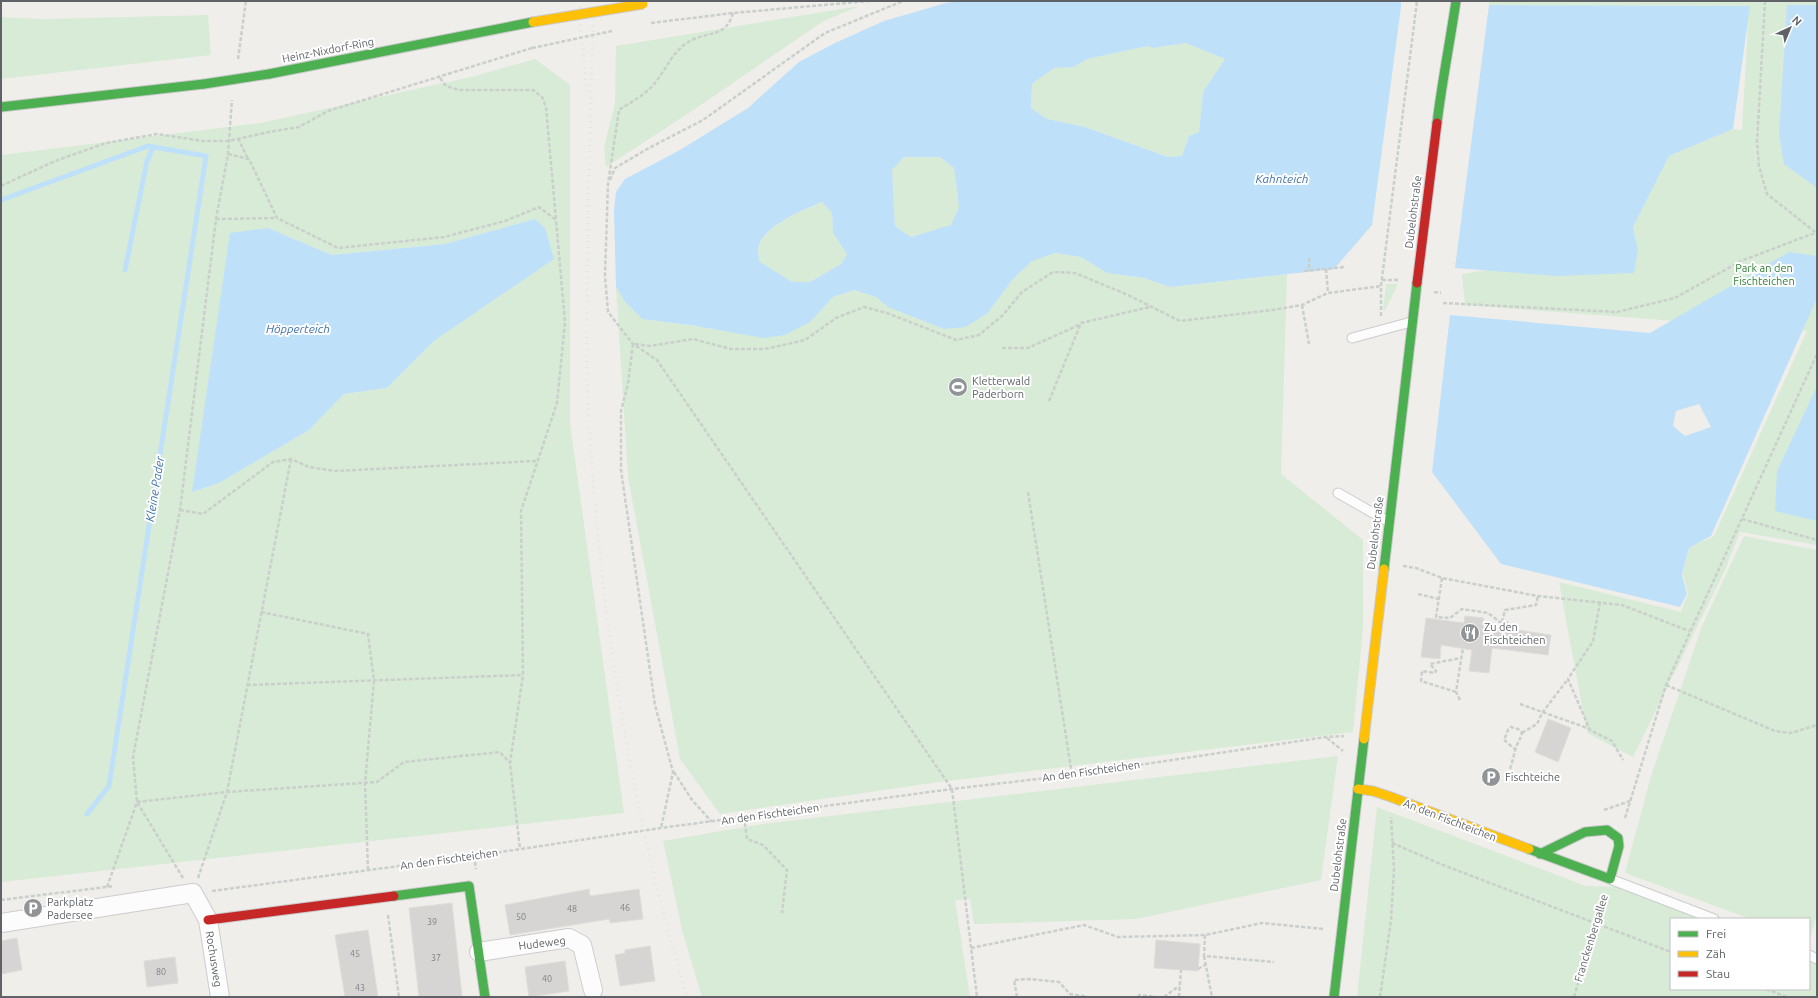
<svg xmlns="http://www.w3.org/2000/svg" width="1818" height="998" font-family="Ubuntu,sans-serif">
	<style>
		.green { fill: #d8ebd6; fill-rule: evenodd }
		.water { fill: #bfe0f9; fill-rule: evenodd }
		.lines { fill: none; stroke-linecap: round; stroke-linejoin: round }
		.stream { stroke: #bfe0f9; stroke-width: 5 }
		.building { fill: #d6d5d3; stroke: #deddd9 }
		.lane-casing { stroke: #cbcccc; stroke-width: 11 }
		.street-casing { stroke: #cbcccc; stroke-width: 20 }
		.fast-casing { stroke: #cacacb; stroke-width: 11 }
		.slow-casing { stroke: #cacacb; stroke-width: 11 }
		.jam-casing { stroke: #cacacb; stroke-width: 11 }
		.path { stroke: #cacfcc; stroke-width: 2.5; stroke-dasharray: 4 2; stroke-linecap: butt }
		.lane { stroke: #fdfcfc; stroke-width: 9 }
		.street { stroke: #fdfcfc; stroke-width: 18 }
		.fast { stroke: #4caf50; stroke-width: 9 }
		.slow { stroke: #ffc107; stroke-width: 9 }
		.jam { stroke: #c62828; stroke-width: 9 }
		.rail { stroke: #e4e4e4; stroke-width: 3; stroke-dasharray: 1 5; stroke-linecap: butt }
		.fast-bridge-casing { stroke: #cacacb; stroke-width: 11; stroke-linecap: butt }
		.slow-bridge-casing { stroke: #cacacb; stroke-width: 11; stroke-linecap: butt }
		.path-bridge { stroke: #cacfcc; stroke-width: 2.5; stroke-dasharray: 4 2; stroke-linecap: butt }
		.fast-bridge { stroke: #4caf50; stroke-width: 9 }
		.slow-bridge { stroke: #ffc107; stroke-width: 9 }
		.labels { text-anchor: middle; stroke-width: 4; stroke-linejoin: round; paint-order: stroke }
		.number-label { font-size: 9px; fill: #7e8184 }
		.street-label { font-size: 11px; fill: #5f6368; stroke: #fff }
		.park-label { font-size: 11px; fill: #348238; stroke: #fff }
		.poi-label { font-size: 11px; fill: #5f6368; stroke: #fff; text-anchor: start }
		.water-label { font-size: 12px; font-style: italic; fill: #4174aa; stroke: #fff }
	</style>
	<rect width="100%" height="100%" fill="#efeeea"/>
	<!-- green -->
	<path class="green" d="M 1489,1 L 1817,1 L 1817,545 L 1740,532 L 1725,570 L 1633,757 L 1587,733 L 1559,582 L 1681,612 L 1688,594 L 1683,574 L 1689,548 L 1714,536 L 1807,331 L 1465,305 L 1462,274 L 1637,246 L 1633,227 L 1669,156 L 1733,129 L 1742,130 L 1749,6 L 1489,5 Z
		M 859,6 L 822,22 L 695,109 L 606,167 L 604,147 L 615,104 L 616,46 Z
		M 208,15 L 211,55 L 1,79 L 1,17 L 44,19 Z
		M 1186,43 L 1225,59 L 1203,92 L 1199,132 L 1189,136 L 1182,156 L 1168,157 L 1085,127 L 1047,119 L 1031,108 L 1032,84 L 1054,68 L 1074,67 L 1087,59 L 1148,46 L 1153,48 Z
		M 535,59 L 570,85 L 570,423 L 624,813 L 1,882 L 1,155 L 261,123 L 475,76 ZM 535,219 L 554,259 L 434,341 L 387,388 L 344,394 L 309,430 L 219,483 L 192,492 L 268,228 L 332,255 L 445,244 Z
		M 904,157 L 940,157 L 954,168 L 959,207 L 952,225 L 911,237 L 895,226 L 892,169 Z
		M 823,202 L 832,213 L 833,233 L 847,254 L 841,264 L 810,282 L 792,282 L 759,261 C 759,257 758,252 758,248 C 763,225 804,210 823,202 Z
		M 1055,253 L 1081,257 L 1107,273 L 1144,278 L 1170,287 L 1287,274 L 1281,474 L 1363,540 L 1363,627 L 1353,732 L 939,782 L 720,814 L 680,759 L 628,477 L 616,287 L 625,302 L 642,319 L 697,326 L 810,322 L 833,297 L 854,290 L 876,297 L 888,307 L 987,314 L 1013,279 L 1032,260 Z
		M 1386,284 L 1398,284 L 1385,311 L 1383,309 Z
		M 1744,536 L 1817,550 L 1817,915 L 1809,941 L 1809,919 L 1751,919 L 1625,873 L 1651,776 L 1702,626 Z
		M 1338,756 L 1321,880 L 1136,919 L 974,924 L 970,899 L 955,900 L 970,997 L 702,997 L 683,934 L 663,841 L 763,824 Z
		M 1377,807 L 1586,886 L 1623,887 L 1706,919 L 1671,919 L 1671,989 L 1809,989 L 1809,958 L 1817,961 L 1817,997 L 1357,997 Z"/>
	<!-- water -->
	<path class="water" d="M 960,1 L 1401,1 L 1401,7 L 1372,225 L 1334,269 L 1170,287 L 1144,278 L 1107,273 L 1081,257 L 1055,253 L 1032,261 L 1013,279 L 987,314 L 965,327 L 944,329 L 888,307 L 876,297 L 854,290 L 833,297 L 810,322 L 785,335 L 763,338 L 697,326 L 642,319 L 625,302 L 616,287 L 614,210 L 616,192 L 625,179 L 680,150 L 748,108 L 799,62 L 835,43 L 884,21 L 946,3 ZM 1186,43 L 1225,59 L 1203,92 L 1199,132 L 1189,136 L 1182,156 L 1168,157 L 1085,127 L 1047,119 L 1031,108 L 1032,84 L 1054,68 L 1074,67 L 1087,59 L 1148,46 L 1153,48 ZM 904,157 L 940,157 L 954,168 L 959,207 L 951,225 L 911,237 L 895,226 L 892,170 ZM 822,202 L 832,213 L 833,233 L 847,254 L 841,264 L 810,282 L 792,282 L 759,261 C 759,257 758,252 758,248 C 763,225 804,210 822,202 Z
		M 1489,5 L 1750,6 L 1733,129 L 1669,156 L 1633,227 L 1638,250 L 1634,273 L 1557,276 L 1455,268 Z
		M 1787,5 L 1817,5 L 1817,188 L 1784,164 L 1779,134 Z
		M 535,219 L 545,228 L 554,259 L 434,341 L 387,388 L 344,394 L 309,430 L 219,483 L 192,492 L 230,233 L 268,228 L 332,255 L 445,244 Z
		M 1789,252 L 1817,256 L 1817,298 L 1711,536 L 1689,548 L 1682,575 L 1687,594 L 1680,607 L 1501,564 L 1432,472 L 1450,315 L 1650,333 ZM 1699,404 L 1711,427 L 1685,436 L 1673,426 L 1676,411 Z
		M 1817,386 L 1817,521 L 1775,511 L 1777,471 Z"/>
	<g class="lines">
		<!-- stream -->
		<path class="stream" d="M 1,200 L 148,146 L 206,156 L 109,786 L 87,814
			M 125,270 L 147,161 L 153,147"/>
	</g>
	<!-- building -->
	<path class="building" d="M 1465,616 L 1484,618 L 1483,625 L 1551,635 L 1548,655 L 1492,648 L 1489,673 L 1469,671 L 1472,650 L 1441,645 L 1440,659 L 1421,657 L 1426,618 L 1464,623 Z
		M 1548,719 L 1571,728 L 1558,762 L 1535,752 Z
		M 589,889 L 590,896 L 639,889 L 643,919 L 610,923 L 609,919 L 510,935 L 505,905 Z
		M 452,903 L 462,997 L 419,997 L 409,908 Z
		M 368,930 L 378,997 L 345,997 L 335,935 Z
		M 17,938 L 22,970 L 1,974 L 1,941 Z
		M 1156,940 L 1200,944 L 1198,971 L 1154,968 Z
		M 650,946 L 655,981 L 620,986 L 615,955 L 625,953 L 625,950 Z
		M 175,957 L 178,983 L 147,987 L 144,961 Z
		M 565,961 L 569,991 L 529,997 L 525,967 Z"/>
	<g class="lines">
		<defs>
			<path id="lane" d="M 1352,338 L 1411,322
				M 1338,493 L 1389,522
				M 1610,879 L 1714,919
				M 1809,955 L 1817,959"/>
			<path id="street" d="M 1,923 L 193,893 L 208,920 L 220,997
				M 479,952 L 569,938 L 582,945 L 593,990"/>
			<path id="fast" d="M 269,74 L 533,22
				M 1,107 L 204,84
				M 1437,123 C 1442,82 1450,42 1456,1
				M 1384,569 L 1417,283
				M 1529,849 L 1610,879 L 1619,846 L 1618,838 L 1607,830 L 1585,832 L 1540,854
				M 394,896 L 469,886 L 485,997
				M 1334,997 L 1364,739"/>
			<path id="slow" d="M 1364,739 L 1384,569
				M 1358,789 L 1373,791 L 1391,797 L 1529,849"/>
			<path id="jam" d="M 1417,283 L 1437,123
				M 208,920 L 394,896"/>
		</defs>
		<!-- lane casing -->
		<use href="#lane" class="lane-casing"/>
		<!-- street casing -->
		<use href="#street" class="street-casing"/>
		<!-- fast casing -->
		<use href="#fast" class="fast-casing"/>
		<!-- slow casing -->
		<use href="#slow" class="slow-casing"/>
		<!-- jam casing -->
		<use href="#jam" class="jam-casing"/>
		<!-- path -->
		<path class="path" d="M 1765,1 L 1757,142 L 1759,166 L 1767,194 L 1815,232
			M 733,13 C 726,38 708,31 690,41 C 673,50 666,70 654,84 C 645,95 631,102 619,110 L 608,184 L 605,276 L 608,312 L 633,344 L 657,360 L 952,789 L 977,997
			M 651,23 L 733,13 L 869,1
			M 238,59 L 246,1
			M 440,78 L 446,86 L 459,90 L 533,90 L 542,97 L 546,107 L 556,220
			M 238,138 L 248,159
			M 228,154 L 249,159 L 277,218 L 338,248 L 444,237 L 505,221 L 539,207 L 556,220 L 565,322 L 557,403 L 521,511 L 523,675 L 510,763 L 520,849
			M 610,180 L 615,168 L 649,148 L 703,120 L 825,33 L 903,1
			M 1,186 L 55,161 L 106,143 L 157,134 L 203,141 L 228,141 L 269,132 L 299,127 L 328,111 L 532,48
			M 216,219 L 277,218
			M 1309,258 L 1309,271
			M 1326,269 L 1328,293
			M 1304,271 L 1345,267
			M 1382,280 L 1398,280
			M 1434,292 L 1441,293
			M 1443,303 L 1617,312 L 1675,298 L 1741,261 L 1817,232
			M 1302,305 L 1309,344
			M 1381,316 L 1381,286 L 1417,1
			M 633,344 L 628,384 L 621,411 L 621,470 L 655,705 L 673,772 L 661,828
			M 635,344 L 650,346 L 693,339 L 731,349 L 765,349 L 805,340 L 836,318 L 864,307 L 887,313 L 956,340 L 979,335 L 1003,315 L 1022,292 L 1053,272 L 1075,273 L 1128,295 L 1180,321 L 1272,310 L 1302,305 L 1328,293 L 1381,286
			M 1002,348 L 1028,348 L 1081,324
			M 1049,401 L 1081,323 L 1150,307
			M 1028,492 L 1072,775
			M 180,510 L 203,514 L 273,462 L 291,459 L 309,467 L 335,471 L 536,461
			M 1742,519 L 1817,540
			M 1403,566 L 1416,568 L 1442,578 L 1538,596 L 1622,605 L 1689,631
			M 1442,578 L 1436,617 L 1450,618 L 1462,609 L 1488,613 L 1500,622 L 1510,623
			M 1418,594 L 1439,599
			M 1600,602 L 1593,641 L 1568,679 L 1590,730 L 1612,741 L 1623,760
			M 261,612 L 368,634 L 374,681 L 365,783 L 368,870
			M 1502,622 L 1505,610 L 1536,605 L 1538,596
			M 247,685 L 523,675
			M 1666,685 L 1775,731 L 1791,733 L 1817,725
			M 1456,692 L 1421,681 L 1422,671 L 1435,673 L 1436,671 L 1430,664 L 1461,658
			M 1460,700 L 1456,692 L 1463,648
			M 1520,704 L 1590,729
			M 1522,733 L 1537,724 L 1542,713 L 1568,679
			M 1327,738 L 1343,751
			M 1510,769 C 1513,761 1514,752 1517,745 C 1519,740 1521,738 1522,733 L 1518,729 L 1511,727 L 1508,730 L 1504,740 L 1516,750
			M 674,772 L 692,800 L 712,822
			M 1604,810 L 1630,801
			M 744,817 L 747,839 L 763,845 L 787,870 L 782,913
			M 1625,818 L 1666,685 L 1817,354
			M 1392,843 L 1443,865 L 1671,952
			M 474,856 L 476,869
			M 183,878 L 137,802 L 133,757 L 180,510 L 216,219 L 228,154 L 232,100
			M 198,878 L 227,792 L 377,782 L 404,762 L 500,752 L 510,763
			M 107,887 L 137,802 L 227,792 L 291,459
			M 212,891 L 474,856 L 661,828 L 952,789 L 1072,775 L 1326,737 L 1344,736
			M 1,900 L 114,886
			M 388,915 L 399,997
			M 1205,935 L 1204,956 L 1274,962
			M 971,948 L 1084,925 L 1118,937 L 1205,935 L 1262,923 L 1324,929
			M 1204,956 L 1212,997
			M 1198,969 L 1205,965
			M 1766,989 L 1787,997
			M 1017,997 L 1014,980 L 1029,979 L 1059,982 L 1070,994 L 1088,997
			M 1139,997 L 1139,995 L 1157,997
			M 1164,997 L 1179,986
			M 1179,997 L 1181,970
			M 1380,997 L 1391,920 L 1394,869 L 1391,817
			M 1574,997 L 1604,896"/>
		<!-- lane -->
		<use href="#lane" class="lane"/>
		<!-- street -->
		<use href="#street" class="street"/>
		<!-- fast -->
		<use href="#fast" class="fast"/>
		<!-- slow -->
		<use href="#slow" class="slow"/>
		<!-- jam -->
		<use href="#jam" class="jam"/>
		<!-- rail -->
		<path class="rail" d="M 581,1 L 580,22 L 587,95
			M 594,1 C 591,97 588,193 587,289 C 587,319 586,350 587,380 C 596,588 627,797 687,997"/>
		<defs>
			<path id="fast-bridge" d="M 204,84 L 269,74"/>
			<path id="slow-bridge" d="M 533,22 L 643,4"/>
		</defs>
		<!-- fast-bridge casing -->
		<use href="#fast-bridge" class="fast-bridge-casing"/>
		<!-- slow-bridge casing -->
		<use href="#slow-bridge" class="slow-bridge-casing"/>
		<!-- path-bridge -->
		<path class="path-bridge" d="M 532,48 L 612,31"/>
		<!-- fast-bridge -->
		<use href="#fast-bridge" class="fast-bridge"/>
		<!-- slow-bridge -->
		<use href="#slow-bridge" class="slow-bridge"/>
	</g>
	<!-- icons -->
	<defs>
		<symbol id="stadium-disc" viewBox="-11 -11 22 22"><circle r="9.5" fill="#919496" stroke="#fff"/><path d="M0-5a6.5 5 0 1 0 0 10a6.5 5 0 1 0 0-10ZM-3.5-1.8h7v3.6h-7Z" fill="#fff"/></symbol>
		<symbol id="restaurant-disc" viewBox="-11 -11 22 22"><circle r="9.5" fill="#919496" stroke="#fff"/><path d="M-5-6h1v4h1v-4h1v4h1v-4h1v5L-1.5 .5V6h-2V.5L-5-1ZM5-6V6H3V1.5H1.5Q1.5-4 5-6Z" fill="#fff"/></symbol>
		<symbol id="parking-disc" viewBox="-11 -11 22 22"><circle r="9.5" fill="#919496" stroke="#fff"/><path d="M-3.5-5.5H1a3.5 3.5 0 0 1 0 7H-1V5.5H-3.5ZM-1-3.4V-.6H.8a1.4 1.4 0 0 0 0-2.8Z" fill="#fff"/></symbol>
	</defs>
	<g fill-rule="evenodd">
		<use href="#stadium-disc" x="947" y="376" width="22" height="22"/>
		<use href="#restaurant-disc" x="1459" y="622" width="22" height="22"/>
		<use href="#parking-disc" x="1480" y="766" width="22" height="22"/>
		<use href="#parking-disc" x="22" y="897" width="22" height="22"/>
	</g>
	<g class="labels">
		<!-- number labels -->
		<g class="number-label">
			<text x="625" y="911">46</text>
			<text x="572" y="912">48</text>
			<text x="521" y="920">50</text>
			<text x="432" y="925">39</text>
			<text x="355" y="957">45</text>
			<text x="436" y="961">37</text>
			<text x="161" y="975">80</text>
			<text x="547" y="982">40</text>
			<text x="360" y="991">43</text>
		</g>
		<!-- street labels -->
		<g class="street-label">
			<text transform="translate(328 50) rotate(-11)" y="4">Heinz-Nixdorf-Ring</text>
			<text transform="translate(1413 212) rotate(-83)" y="4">Dubelohstraße</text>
			<text transform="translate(1375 533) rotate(-83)" y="4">Dubelohstraße</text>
			<text transform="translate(1091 771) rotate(-8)" y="4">An den Fischteichen</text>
			<text transform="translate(770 814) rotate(-8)" y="4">An den Fischteichen</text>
			<text transform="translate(1450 820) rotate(21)" y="4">An den Fischteichen</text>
			<text transform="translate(1338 855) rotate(-83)" y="4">Dubelohstraße</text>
			<text transform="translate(449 859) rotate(-8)" y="4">An den Fischteichen</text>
			<text transform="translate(1591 938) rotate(-73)" y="4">Franckenbergallee</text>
			<text transform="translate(542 943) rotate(-7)" y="4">Hudeweg</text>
			<text transform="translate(214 959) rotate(81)" y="4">Rochusweg</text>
		</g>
		<!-- park labels -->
		<g class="park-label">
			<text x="1764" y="272">Park an den<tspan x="1764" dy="13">Fischteichen</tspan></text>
		</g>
		<!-- poi labels -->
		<g class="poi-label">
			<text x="972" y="385">Kletterwald<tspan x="972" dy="13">Paderborn</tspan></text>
			<text x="1484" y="631">Zu den<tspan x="1484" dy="13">Fischteichen</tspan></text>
			<text x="1505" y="781">Fischteiche</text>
			<text x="47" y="906">Parkplatz<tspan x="47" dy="13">Padersee</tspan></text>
		</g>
		<!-- water labels -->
		<g class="water-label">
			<text x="1282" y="183">Kahnteich</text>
			<text x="298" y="333">Höpperteich</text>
			<text transform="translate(155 489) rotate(-81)" y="4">Kleine Pader</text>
		</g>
	</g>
	<!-- border -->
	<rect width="1818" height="998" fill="none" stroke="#5f6368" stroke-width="4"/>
	<!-- legend -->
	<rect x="1670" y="918" width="140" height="72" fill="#ffffff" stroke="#bfc1c3"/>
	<rect x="1678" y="931" width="20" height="6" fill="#4caf50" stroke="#bfc1c3"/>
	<text x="1706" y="938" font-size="12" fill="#5f6368">Frei</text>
	<rect x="1678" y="951" width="20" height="6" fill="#ffc107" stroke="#bfc1c3"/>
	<text x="1706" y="958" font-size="12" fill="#5f6368">Zäh</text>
	<rect x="1678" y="971" width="20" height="6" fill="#c62828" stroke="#bfc1c3"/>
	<text x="1706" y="978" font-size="12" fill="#5f6368">Stau</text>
	<!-- north arrow -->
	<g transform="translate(1790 28) rotate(44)" stroke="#ffffff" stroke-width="3" paint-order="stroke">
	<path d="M0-3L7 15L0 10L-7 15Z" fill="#5f6368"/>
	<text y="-6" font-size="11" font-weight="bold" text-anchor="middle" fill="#5f6368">N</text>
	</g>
</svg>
